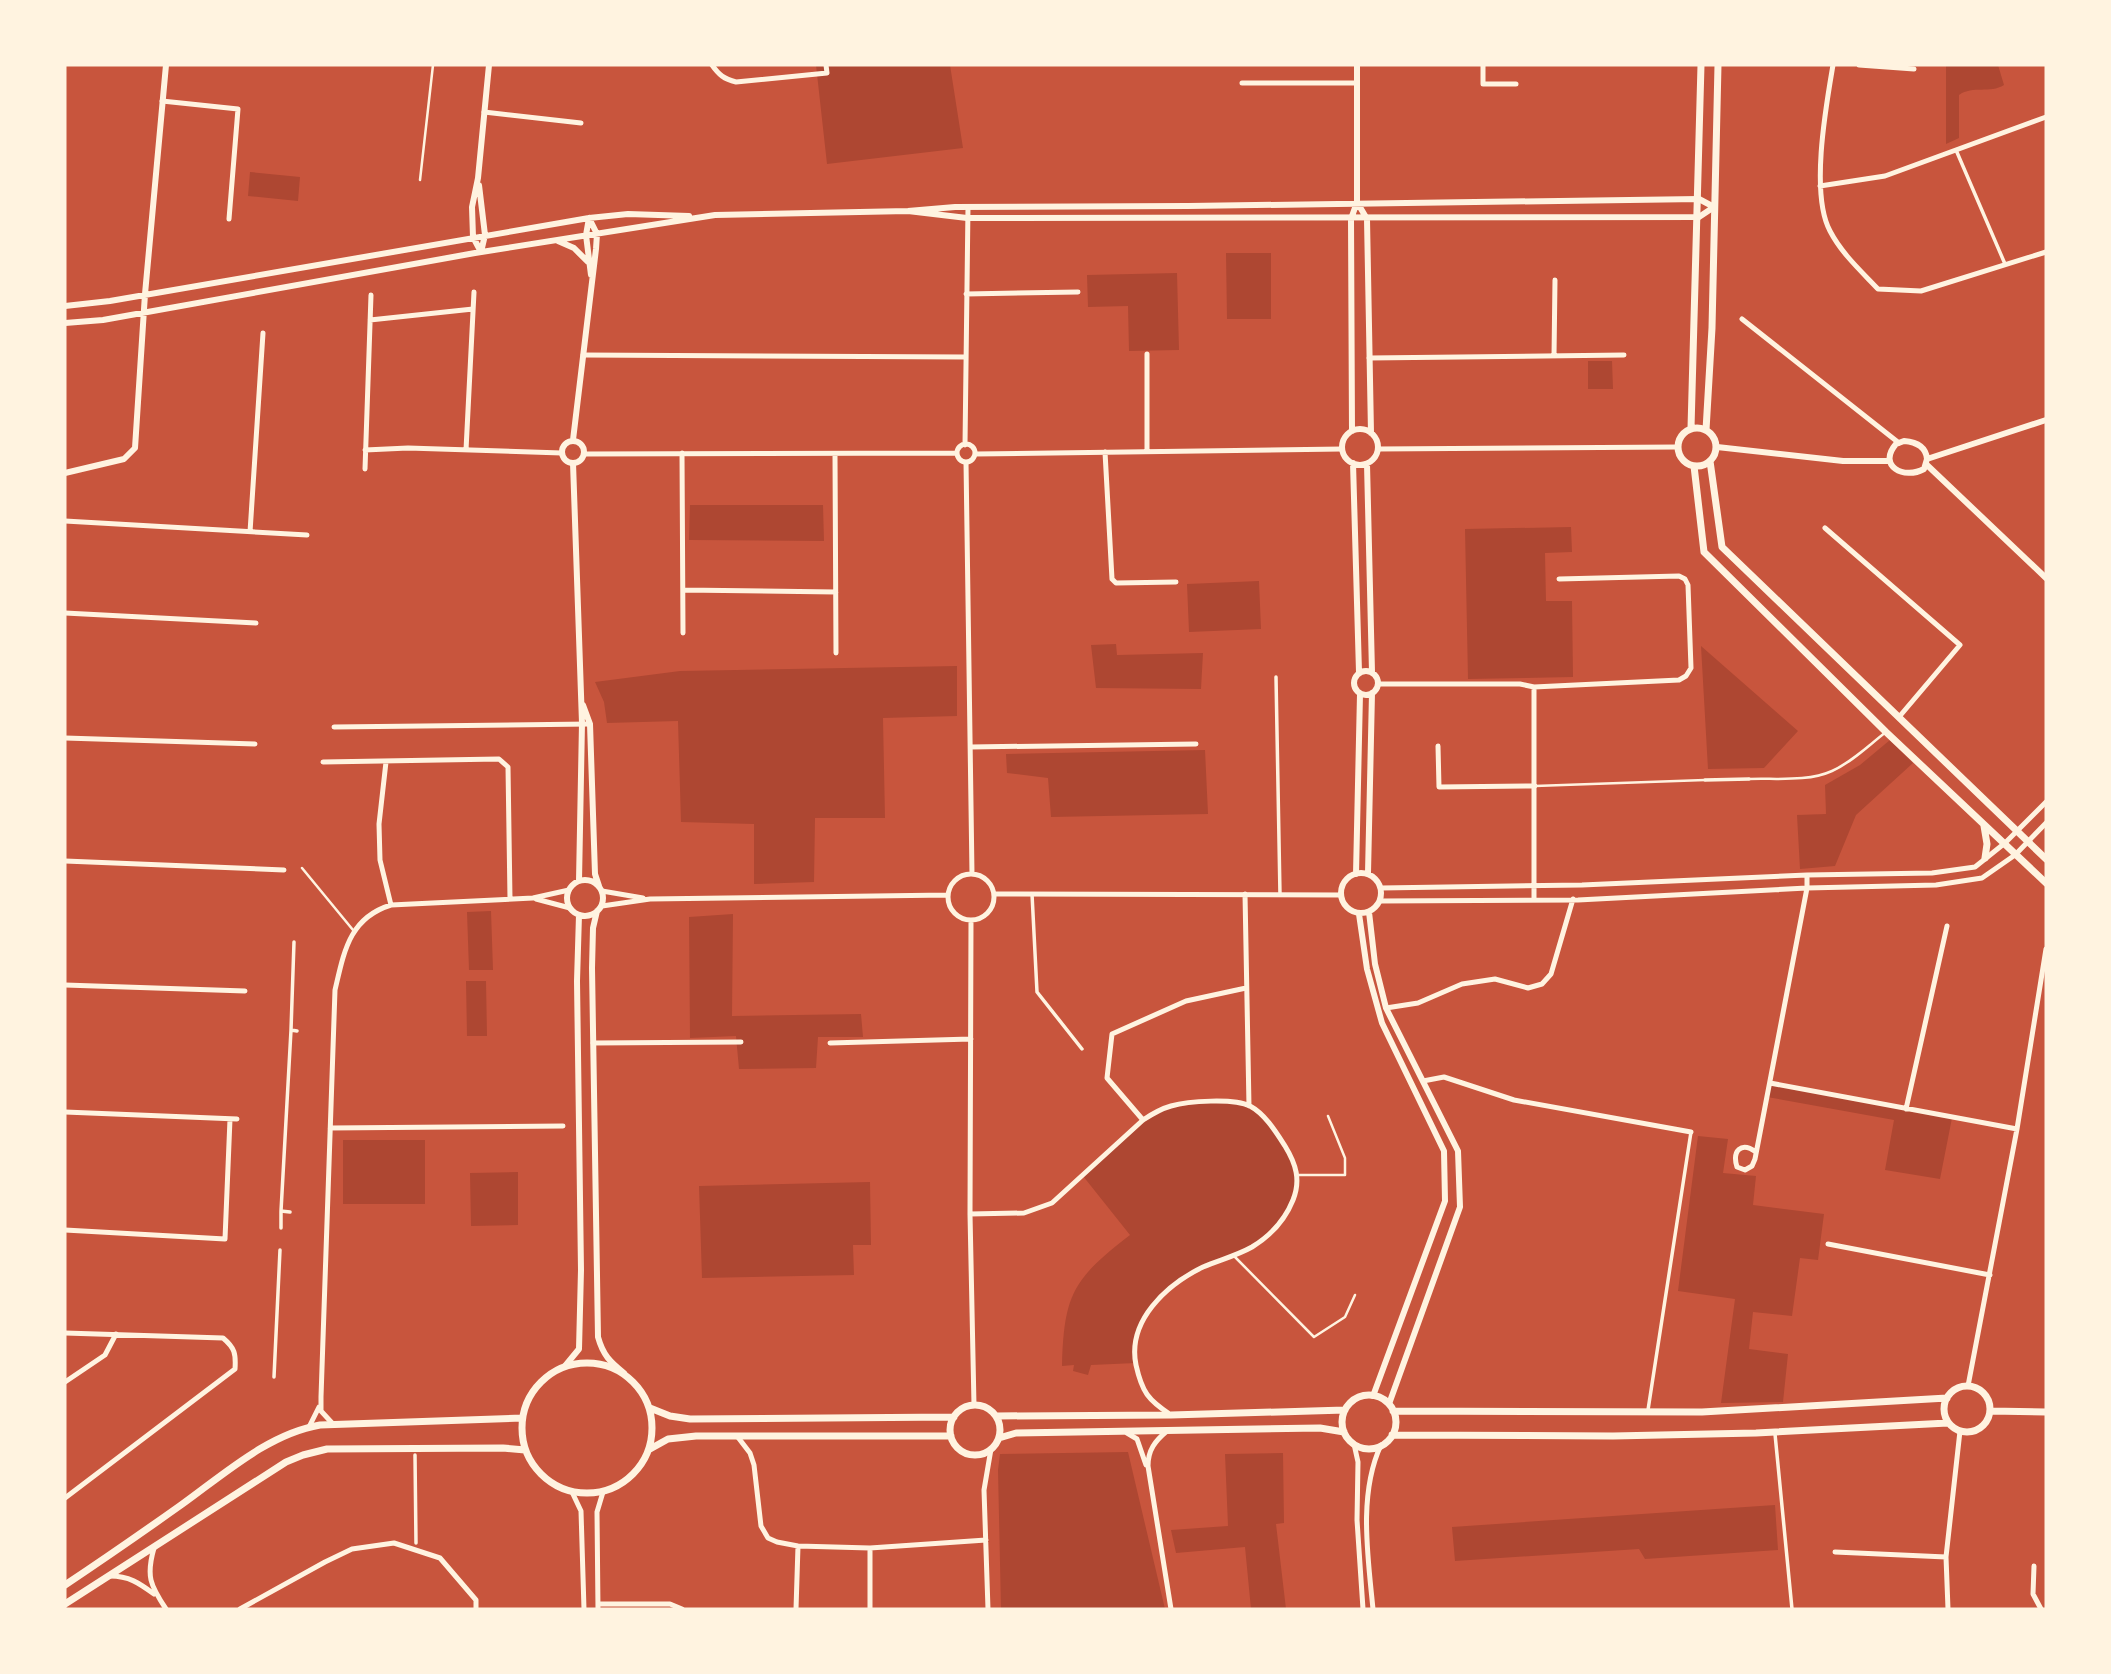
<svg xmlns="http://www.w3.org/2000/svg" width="2111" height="1674" font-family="'Titillium Web',sans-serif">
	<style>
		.green { fill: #ae4732 }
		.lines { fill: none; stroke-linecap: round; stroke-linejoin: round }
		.service { stroke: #fff3e0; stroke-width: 2.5 }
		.pedestrian { stroke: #fff3e0; stroke-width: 3.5 }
		.minor { stroke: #fff3e0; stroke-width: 5 }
		.tertiary { stroke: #fff3e0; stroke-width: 6 }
		.secondary { stroke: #fff3e0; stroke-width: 7 }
	</style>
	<rect width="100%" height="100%" fill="#c8553d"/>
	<!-- green -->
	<path class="green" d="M 816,65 L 950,65 L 963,148 L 827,164 Z
		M 1946,65 L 1998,65 L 2004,85 C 1990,94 1973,85 1959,95 L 1959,138 L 1946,144 Z
		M 250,172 L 300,177 L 298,201 L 248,196 Z
		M 1226,253 L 1271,253 L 1271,319 L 1227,319 Z
		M 1177,273 L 1179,350 L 1129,351 L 1128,306 L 1088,307 L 1087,275 Z
		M 1588,361 L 1612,361 L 1613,389 L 1588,389 Z
		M 690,505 L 823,505 L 824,541 L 689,540 Z
		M 1571,527 L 1572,552 L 1545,553 L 1546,601 L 1572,601 L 1573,677 L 1468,679 L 1465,529 Z
		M 1259,581 L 1261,629 L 1189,632 L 1187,584 Z
		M 1116,644 L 1117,655 L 1203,653 L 1201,689 L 1096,688 L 1091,645 Z
		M 1701,646 L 1798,731 L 1764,768 L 1708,769 Z
		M 957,666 L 957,716 L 883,718 L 885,818 L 815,818 L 814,882 L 754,884 L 754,824 L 681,822 L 678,721 L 607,723 L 604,702 L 595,682 L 680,671 Z
		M 1890,740 L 1913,763 L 1856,815 L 1835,866 L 1800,869 L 1797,815 L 1826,814 L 1825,785 L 1860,765 Z
		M 1205,750 L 1208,814 L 1051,817 L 1048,778 L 1007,773 L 1006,754 Z
		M 491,911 L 493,970 L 469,970 L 467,912 Z
		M 733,914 L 732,1016 L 861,1014 L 863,1037 L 818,1037 L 816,1068 L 739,1069 L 736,1036 L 690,1038 L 689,917 Z
		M 466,981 L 486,981 L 487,1036 L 467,1036 Z
		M 1770,1083 L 1952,1118 L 1940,1179 L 1885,1170 L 1894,1120 L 1767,1097 Z
		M 1209,1101 L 1249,1106 L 1277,1132 L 1298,1175 L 1286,1215 L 1252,1247 L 1201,1268 L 1169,1288 L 1146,1313 L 1137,1333 L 1136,1363 L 1091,1365 L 1088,1375 L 1073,1371 L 1074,1365 L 1062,1366 C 1064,1294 1073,1279 1130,1235 L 1083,1176 L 1157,1111 Z
		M 1698,1136 L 1728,1139 L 1723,1173 L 1756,1176 L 1753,1205 L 1824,1214 L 1818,1260 L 1800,1258 L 1792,1316 L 1753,1312 L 1749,1349 L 1788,1354 L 1783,1402 L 1721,1403 L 1735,1299 L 1678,1291 Z
		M 343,1140 L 425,1140 L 425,1204 L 343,1204 Z
		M 518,1172 L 518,1225 L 471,1226 L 470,1173 Z
		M 870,1182 L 871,1245 L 853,1245 L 854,1275 L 702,1278 L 699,1186 Z
		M 1128,1452 L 1165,1609 L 1001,1609 L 998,1470 L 1000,1454 Z
		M 1283,1453 L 1284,1523 L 1276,1524 L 1286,1609 L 1251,1609 L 1245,1547 L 1176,1553 L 1171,1530 L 1228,1526 L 1225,1454 Z
		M 1775,1505 L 1778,1550 L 1645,1559 L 1639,1549 L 1455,1561 L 1452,1527 Z"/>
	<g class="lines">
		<!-- service -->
		<path class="service" d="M 420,180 L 433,65
			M 1749,779 C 1775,778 1808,782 1832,771 C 1852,762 1869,745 1886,732
			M 1535,786 L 1705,780
			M 302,868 L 353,930
			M 1298,1175 L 1345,1175 L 1345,1158 L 1328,1116
			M 1233,1255 L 1314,1337 L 1345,1317 L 1355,1295"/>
		<!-- pedestrian -->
		<path class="pedestrian" d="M 1956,150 L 2005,264
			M 1276,677 L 1280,895
			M 1705,780 L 1749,779
			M 1032,894 L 1037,992 L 1082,1049
			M 291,1030 L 294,942
			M 290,1212 L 281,1211 L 291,1030 L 297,1031
			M 281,1228 L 281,1211
			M 274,1377 L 280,1250
			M 1648,1410 L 1691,1132
			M 1775,1434 L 1792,1609
			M 415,1455 L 416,1543"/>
		<!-- minor -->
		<path class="minor" d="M 712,65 C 719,75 724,79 736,82 L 827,73 L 826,65
			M 1483,65 L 1483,84 L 1516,84
			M 1833,65 C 1826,106 1810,194 1830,231 C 1842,254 1861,271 1878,289 L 1921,291 L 2046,252
			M 1859,65 L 1914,69
			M 1242,83 L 1357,83
			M 162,101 L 238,109 L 229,219
			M 484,112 L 581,123
			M 1820,186 L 1885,176 L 2046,117
			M 966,294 L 1078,292
			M 1742,319 L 1899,443
			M 370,320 L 473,309
			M 1147,354 L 1147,450
			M 583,355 L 965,357
			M 1554,356 L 1555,280
			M 1369,358 L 1624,355
			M957 453a9 9 0 1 1 18 0a9 9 0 1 1-18 0Z
			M 965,445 L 968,207
			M 1378,449 L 1677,447
			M 365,450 L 408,448 L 562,453
			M 466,450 L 474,292
			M 1105,452 L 1112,579 L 1116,583 L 1176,582
			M 682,453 L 683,633
			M 585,454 L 957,453
			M 975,454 L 1342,449
			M 835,455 L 836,653
			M 966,462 L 972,874
			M 365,469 L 371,295
			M 65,521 L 307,535
			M 1825,528 L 1960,645 L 1899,717
			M 250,532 L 263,333
			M 683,590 L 836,592
			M 65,613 L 256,623
			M 1378,684 L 1520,684 L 1534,687 L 1679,680 L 1686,676 L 1691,668 L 1688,585 L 1685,579 L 1679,576 L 1559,579
			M 334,727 L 590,724
			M 65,738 L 255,744
			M 1438,746 L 1439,787 L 1535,786
			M 971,747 L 1196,744
			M 323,762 L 499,759 L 508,767 L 510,899
			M 386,762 L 379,824 L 380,860 L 391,905
			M 65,861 L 284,870
			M948 897a23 23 0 1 1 46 0a23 23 0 1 1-46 0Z
			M 1381,888 L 1582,885 L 1807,875 L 1932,873 L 1975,867 L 2005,843 L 2046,802
			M 602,891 L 643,898
			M 994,894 L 1341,895
			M 1245,894 L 1249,1106
			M 536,899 L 570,908
			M 1534,900 L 1534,687
			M 1380,901 L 1578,900 L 1807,888 L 1936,885 L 1982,878 L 2015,855 L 2046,823
			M 602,906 L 650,899 L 948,895
			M 971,920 L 970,1214 L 974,1405
			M 65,985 L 245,991
			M 1386,1008 L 1418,1003 L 1462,984 L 1495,979 L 1528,988 L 1542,984 L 1551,974 L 1573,899
			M 593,1043 L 741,1042
			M 830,1043 L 971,1039
			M 1423,1081 L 1444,1077 L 1514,1100 L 1691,1132
			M 1770,1083 L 2017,1129
			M 1906,1109 L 1947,926
			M 65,1112 L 237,1119
			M 1143,1120 L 1107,1078 L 1112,1034 L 1186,1001 L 1246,988
			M 330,1128 L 563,1126
			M 1756,1152 C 1741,1141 1732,1151 1737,1167 L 1745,1170 L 1752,1166 L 1755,1159 L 1807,888 L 1807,875
			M 970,1214 L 1024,1213 L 1052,1203 L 1143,1120 C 1152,1114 1160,1109 1171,1106 C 1188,1101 1234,1098 1250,1106 C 1265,1114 1276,1132 1285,1146 C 1296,1164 1301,1180 1293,1200 C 1285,1220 1270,1236 1252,1247 C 1236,1256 1219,1260 1203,1267 C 1166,1285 1127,1321 1136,1365 C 1142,1392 1148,1400 1171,1415
			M 65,1230 L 225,1239 L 230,1119
			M 1828,1244 L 1990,1275
			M 65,1333 L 223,1338 C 235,1348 236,1354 235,1369 L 65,1498
			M 65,1382 L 105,1355 L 116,1334
			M 1968,1386 L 2017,1129 L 2046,949
			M 333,1424 L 321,1411 L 321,1397 L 335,990 C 344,952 349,918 391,905 L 533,898 L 569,890
			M 309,1427 L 319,1407
			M 1167,1431 C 1155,1441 1148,1450 1148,1466 L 1171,1609
			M 1127,1433 L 1137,1439 L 1146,1465
			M 737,1436 L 750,1453 L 754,1465 L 761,1526 L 768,1538 L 777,1542 L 798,1546 L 870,1548 L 986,1540
			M 1354,1444 L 1358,1462 L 1357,1520 L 1363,1609
			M 572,1492 L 581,1511 L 584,1609
			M 154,1548 C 146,1576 150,1585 166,1609
			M 1835,1552 L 1946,1557
			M 2034,1566 L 2033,1594 L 2041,1609
			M 110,1576 C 129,1576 139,1583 154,1594
			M 598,1604 L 670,1604 L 682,1609
			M 240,1609 L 325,1562 L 352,1549 L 394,1543 L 440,1558 L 476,1600 L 476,1609
			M 598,1609 L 597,1512 L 603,1492
			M 796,1609 L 798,1546
			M 870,1609 L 870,1548
			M 988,1609 L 984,1490 L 991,1449
			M 1373,1609 C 1368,1557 1358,1494 1381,1445
			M 1948,1609 L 1946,1557 L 1960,1431"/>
		<!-- tertiary -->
		<path class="tertiary" d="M 479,185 L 485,235 L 481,252
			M 1357,202 L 1367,219 L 1371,433
			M 589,218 L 586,235 L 591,275
			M 558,241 L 574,248 L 588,262
			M 481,252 L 473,237 L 472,207 L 478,178 L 489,65
			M 65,306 L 110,301 L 589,218 L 628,214 L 689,216
			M 65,323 L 103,320 L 475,253 L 715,215 L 908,211 L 955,207 L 1188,206 L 1699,199 L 1714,207 L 1699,217 L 967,218 L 908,211
			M1342 447a18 18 0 1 1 36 0a18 18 0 1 1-36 0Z
			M 1352,431 L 1351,219 L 1357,202 L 1357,65
			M 573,440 L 596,249 L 597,234 L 589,218
			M562 452a11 11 0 1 1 22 0a11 11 0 1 1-22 0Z
			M 1904,441 C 1916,442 1926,446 1927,459 L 1924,469 C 1904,480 1877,466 1896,444 Z
			M 1717,447 L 1843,461 L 1890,461
			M 1927,459 L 2046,420
			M 573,463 L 582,723 L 579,881
			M 1353,463 L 1359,672
			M 1367,464 L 1372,672
			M 1927,465 L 2046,578
			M 65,473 L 124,459 L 135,448 L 145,294 L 166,65
			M1354 683a12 12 0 1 1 24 0a12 12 0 1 1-24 0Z
			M 583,705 L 590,724 L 595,874 L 599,886
			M1341 893a20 20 0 1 1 40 0a20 20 0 1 1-40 0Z
			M 1368,873 L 1372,693
			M 1356,874 L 1360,694
			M567 898a18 18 0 1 1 36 0a18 18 0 1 1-36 0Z
			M 597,911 L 593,928 L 592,968 L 598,1337 C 603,1355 610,1362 624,1373
			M 1369,912 L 1375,964 L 1386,1008 L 1458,1151 L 1460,1207 L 1389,1404
			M 1359,914 L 1367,969 L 1382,1023 L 1444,1151 L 1445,1201 L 1373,1396
			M 565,1366 L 579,1349 L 581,1270 L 577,981 L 579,915"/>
		<!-- secondary -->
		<path class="secondary" d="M1678 447a19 19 0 1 1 38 0a19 19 0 1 1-38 0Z
			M 1691,428 L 1701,65
			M 1706,430 L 1712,328 L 1718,65
			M 1710,461 L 1722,547 L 2046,859
			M 1694,466 L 1704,552 L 1886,732 L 2046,883
			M 1984,826 L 1987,844 L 1985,858
			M522 1428a65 65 0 1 1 130 0a65 65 0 1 1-130 0Z
			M1944 1409a23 23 0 1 1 46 0a23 23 0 1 1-46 0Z
			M1342 1422a27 27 0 1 1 54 0a27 27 0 1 1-54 0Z
			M950 1430a25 25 0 1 1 50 0a25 25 0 1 1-50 0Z
			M 650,1408 L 670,1416 L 690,1419 L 954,1417
			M 1393,1411 L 1702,1412 L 1947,1398
			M 1990,1411 L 2046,1412
			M 996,1416 L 1171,1415 L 1345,1410
			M 1392,1435 L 1613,1436 L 1756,1433 L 1948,1423
			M 999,1438 L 1016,1433 L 1320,1428 L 1344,1432
			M 650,1449 L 668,1439 L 696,1436 L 951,1436
			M 65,1585 C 104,1559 143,1532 181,1505 C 223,1475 268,1434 320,1425 L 522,1418
			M 65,1604 L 286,1462 L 303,1455 L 327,1449 L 503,1448 L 525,1450"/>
	</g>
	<!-- border -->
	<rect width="2111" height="1674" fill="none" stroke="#fff3e0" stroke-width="133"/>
</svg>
